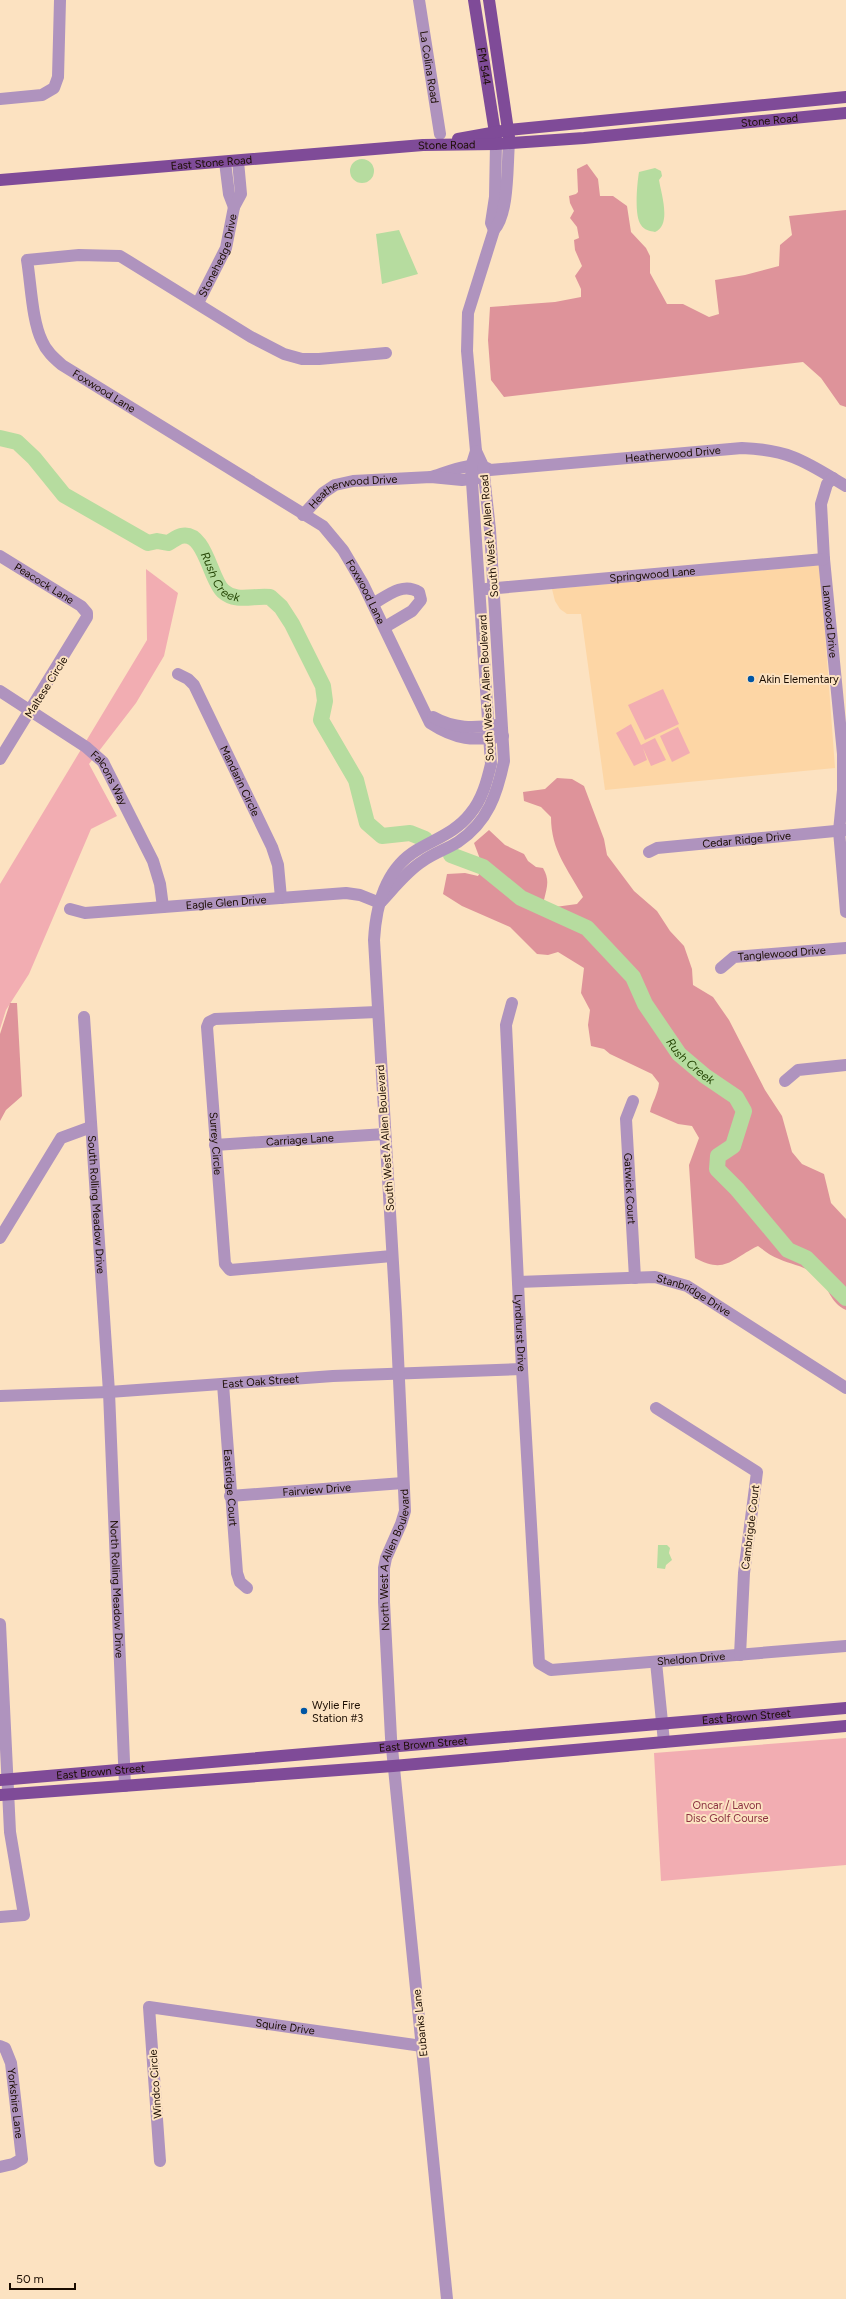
<svg xmlns="http://www.w3.org/2000/svg" width="846" height="2299" font-family="Figtree,sans-serif">
	<style>
		.built { fill: #fdd6a5 }
		.green { fill: #f2adb2 }
		.forest { fill: #de939a }
		.water { fill: #b6dc9f }
		.lines { fill: none; stroke-linecap: round; stroke-linejoin: round }
		.river { stroke: #b6dc9f; stroke-width: 16 }
		.minor { stroke: #af93be; stroke-width: 12 }
		.major { stroke: #7f4b98; stroke-width: 12 }
		.poi-dot { fill: #0056a4; stroke: #fce2c1; stroke-width: 1.5 }
		.labels { text-anchor: middle; stroke-width: 4; stroke-linejoin: round; paint-order: stroke }
		.street-label { font-size: 11px; fill: #1a0c00; stroke: #fce2c1 }
		.poi-label { font-size: 11px; fill: #1a0c00; stroke: #fce2c1; text-anchor: start }
		.park-label { font-size: 11px; fill: #8b3241; stroke: #fce2c1 }
		.water-label { font-size: 12px; font-style: italic; fill: #264706; stroke: #fce2c1 }
	</style>
	<rect width="100%" height="100%" fill="#fce2c1"/>
	<!-- built -->
	<path class="built" d="M 820,565 L 835,768 L 605,790 L 581,614 L 567,614 L 560,609 L 555,601 L 552,589 Z"/>
	<!-- green -->
	<path class="green" d="M 146,569 L 178,593 L 164,656 L 136,703 L 89,764 L 117,816 L 91,829 L 29,974 L 6,1010 L 0,1029 L 0,884 L 147,640 Z
		M 663,689 L 679,724 L 645,740 L 628,705 Z
		M 631,724 L 641,745 L 655,738 L 666,760 L 651,766 L 643,748 L 647,760 L 634,766 L 616,733 Z
		M 678,727 L 690,753 L 672,762 L 660,736 Z
		M 846,1738 L 846,1865 L 661,1881 L 654,1753 Z"/>
	<!-- forest -->
	<path class="forest" d="M 587,164 L 598,179 L 600,196 L 613,196 L 627,206 L 631,232 L 646,248 L 650,256 L 650,273 L 667,304 L 683,304 L 709,317 L 719,314 L 715,280 L 745,275 L 779,266 L 780,245 L 792,235 L 789,216 L 846,210 L 846,407 L 840,405 L 821,378 L 803,362 L 504,397 L 491,380 L 488,340 L 490,307 L 555,302 L 581,297 L 581,289 L 575,276 L 582,266 L 575,250 L 574,240 L 579,238 L 577,227 L 570,218 L 574,211 L 570,203 L 569,196 L 576,194 L 578,192 L 577,169 Z
		M 557,778 L 572,779 L 584,786 L 604,839 L 607,855 L 634,891 L 657,911 L 670,931 L 684,946 L 692,969 L 693,985 L 713,997 L 729,1020 L 765,1090 L 782,1116 L 792,1152 L 802,1164 L 824,1174 L 831,1203 L 846,1219 L 846,1310 C 829,1302 830,1288 818,1277 C 807,1266 792,1265 779,1259 C 771,1256 765,1251 758,1246 C 732,1258 726,1275 695,1258 L 689,1165 L 699,1138 L 692,1126 L 678,1124 L 650,1112 C 652,1102 658,1094 659,1083 L 652,1074 L 610,1054 L 604,1049 L 591,1046 L 588,1025 L 590,1010 L 581,993 L 584,968 L 558,952 L 548,955 L 537,954 L 510,927 L 462,906 L 443,894 L 447,874 L 465,873 L 478,876 L 483,867 L 474,843 L 489,830 L 505,845 L 524,854 L 528,861 L 536,867 L 543,868 C 550,880 547,887 544,900 L 555,907 L 577,904 L 583,897 C 568,869 551,851 551,817 L 541,807 L 524,801 L 523,792 L 545,789 Z
		M 10,1003 L 17,1003 L 22,1096 L 6,1110 L 0,1121 L 0,1034 Z"/>
	<!-- water -->
	<path class="water" d="M350 171a12 12 0 1 1 24 0a12 12 0 1 1-24 0Z
		M 655,168 L 661,171 L 662,176 L 659,180 C 661,193 672,225 655,232 C 650,231 644,230 641,225 C 634,216 637,184 639,172 Z
		M 399,230 L 418,274 L 382,284 L 376,234 Z
		M 658,1545 L 667,1545 L 670,1548 L 669,1553 L 672,1560 L 666,1565 L 665,1569 L 657,1568 Z"/>
	<g class="lines">
		<!-- river -->
		<g class="river">
			<path id="s1" d="M 0,438 L 17,442 L 34,458 L 64,495 L 148,543 L 157,541 L 168,543 C 172,541 177,537 181,536 C 205,530 210,579 223,591 C 236,603 254,595 270,597 L 281,607 L 292,624 L 323,686 L 325,701 L 321,720 L 356,780 L 367,823 L 382,836 L 410,833 L 425,839"/>
			<path id="s2" d="M 451,855 L 483,867 L 521,898 L 587,928 L 633,977 L 645,1004 L 679,1054 L 705,1076 L 736,1097 L 744,1111 L 733,1146 L 718,1156 L 717,1169 L 737,1189 L 788,1250 L 806,1258 L 846,1298"/>
		</g>
		<!-- minor -->
		<g class="minor">
			<path id="s3" d="M 419,0 L 440,134"/>
			<path d="M 0,99 L 42,95 L 54,88 L 58,77 L 60,0"/>
			<path d="M 225,162 L 229,194 L 234,207"/>
			<path d="M 494,230 L 491,223 L 495,197 L 496,144"/>
			<path id="s4" d="M 198,303 L 226,248 L 234,207 L 241,194 L 238,161"/>
			<path id="s5" d="M 386,353 L 319,359 L 302,359 L 284,354 L 251,337 L 120,256 L 79,255 L 27,260 C 31,284 32,321 42,341 C 46,351 54,358 62,365 L 323,526 L 343,550 L 363,584 L 430,723 C 456,740 473,741 503,736"/>
			<path id="s6" d="M 431,477 C 448,472 475,459 490,470 L 742,448 C 791,450 806,462 846,486"/>
			<path id="s7" d="M 833,478 L 827,484 L 821,504 L 824,559 L 843,754 L 843,790 L 839,831 L 846,912"/>
			<path id="s8" d="M 303,515 L 323,493 L 335,485 L 353,481 L 431,477 L 462,480 L 479,478"/>
			<path id="s9" d="M 0,556 L 81,606 L 87,613 L 87,617 L 0,759"/>
			<path id="s10" d="M 486,589 L 824,559"/>
			<path d="M 373,604 C 388,595 403,582 419,592 L 421,600 L 412,611 L 385,627"/>
			<path id="s11" d="M 178,674 L 188,679 L 194,685 L 272,847 L 278,865 L 281,898"/>
			<path id="s12" d="M 0,691 L 86,747 L 103,762 L 153,861 L 160,884 L 163,907"/>
			<path d="M 433,717 C 454,729 474,728 497,725"/>
			<path id="s13" d="M 649,852 L 657,848 L 846,830"/>
			<path d="M 381,902 C 394,888 407,871 423,861 C 434,853 447,849 458,842 C 488,822 497,794 504,761 L 490,530 L 483,466 L 476,451 L 467,351 L 468,313 L 494,230 C 509,214 507,166 509,143"/>
			<path id="s14" d="M 70,909 L 85,913 L 346,893 L 360,895 L 380,903"/>
			<path id="s15" d="M 721,968 L 734,957 L 846,948"/>
			<path id="s16" d="M 512,1003 L 506,1025 L 522,1369 L 539,1663 L 551,1670 L 846,1646"/>
			<path id="s17" d="M 377,1012 L 215,1019 L 209,1022 L 207,1027 L 225,1264 L 230,1270 L 392,1256"/>
			<path id="s18" d="M 84,1017 L 109,1392 L 125,1786"/>
			<path d="M 785,1081 L 798,1070 L 846,1065"/>
			<path id="s19" d="M 633,1101 L 626,1119 L 635,1278"/>
			<path id="s20" d="M 215,1145 L 385,1134"/>
			<path d="M 0,1238 L 61,1138 L 91,1127"/>
			<path id="s21" d="M 518,1282 L 655,1277 L 687,1286 L 846,1388"/>
			<path id="s22" d="M 223,1384 L 237,1573 L 240,1582 L 247,1588"/>
			<path id="s23" d="M 0,1396 L 109,1392 L 333,1376 L 522,1369"/>
			<path d="M 656,1408 L 757,1472 L 744,1573 L 740,1655"/>
			<path id="s24" d="M 230,1496 L 403,1483"/>
			<path d="M 0,1624 L 10,1832 L 24,1915 L 0,1917"/>
			<path d="M 656,1662 L 664,1742"/>
			<path id="s25" d="M 0,2046 L 5,2048 L 11,2063 L 22,2159 L 13,2164 L 0,2167"/>
			<path id="s26" d="M 160,2161 L 149,2007 L 422,2046"/>
			<path id="s27" d="M 447,2299 L 391,1738 L 384,1602 L 384,1568 L 386,1558 L 401,1524 L 405,1511 L 396,1314 L 374,940 C 376,905 385,869 417,850 C 435,839 456,832 470,814 C 482,800 487,781 491,764 L 471,467 L 476,451"/>
		</g>
		<!-- major -->
		<g class="major">
			<path id="s28" d="M 474,0 L 496,139"/>
			<path d="M 489,0 L 509,137"/>
			<path d="M 458,139 L 508,130 L 846,97"/>
			<path id="s29" d="M 0,180 L 423,145 L 496,144 L 584,138 L 846,113"/>
			<path id="s30" d="M 0,1780 L 846,1708"/>
			<path d="M 0,1795 L 393,1766 L 846,1726"/>
		</g>
	</g>
	<!-- markers -->
	<g class="poi-dot">
		<circle cx="751" cy="679" r="4"/>
		<circle cx="304" cy="1711" r="4"/>
	</g>
	<g class="labels">
		<!-- street labels -->
		<g class="street-label">
			<text dy="4" stroke="none"><textPath href="#s28" startOffset="67">FM 544</textPath></text>
			<text dy="4" stroke="none"><textPath href="#s3" startOffset="68">La Colina Road</textPath></text>
			<text dy="4" stroke="none"><textPath href="#s29" startOffset="772">Stone Road</textPath></text>
			<text dy="4" stroke="none"><textPath href="#s29" startOffset="448">Stone Road</textPath></text>
			<text dy="4" stroke="none"><textPath href="#s29" startOffset="212">East Stone Road</textPath></text>
			<text dy="4" stroke="none"><textPath href="#s4" startOffset="52">Stonehedge Drive</textPath></text>
			<text dy="4" stroke="none"><textPath href="#s5" startOffset="551">Foxwood Lane</textPath></text>
			<text dy="4" stroke="none"><textPath href="#s6" startOffset="245">Heatherwood Drive</textPath></text>
			<text dy="4" stroke="none"><textPath href="#s8" startOffset="59">Heatherwood Drive</textPath></text>
			<text transform="translate(489 536) rotate(-95)" y="4">South West A Allen Road</text>
			<text dy="4" stroke="none"><textPath href="#s10" startOffset="167">Springwood Lane</textPath></text>
			<text dy="4" stroke="none"><textPath href="#s9" startOffset="52">Peacock Lane</textPath></text>
			<text dy="4" stroke="none"><textPath href="#s5" startOffset="887">Foxwood Lane</textPath></text>
			<text dy="4" stroke="none"><textPath href="#s7" startOffset="147">Lanwood Drive</textPath></text>
			<text transform="translate(46 687) rotate(-58)" y="4">Maltese Circle</text>
			<text transform="translate(486 688) rotate(-93)" y="4">South West A Allen Boulevard</text>
			<text dy="4" stroke="none"><textPath href="#s12" startOffset="142">Falcons Way</textPath></text>
			<text dy="4" stroke="none"><textPath href="#s11" startOffset="126">Mandarin Circle</textPath></text>
			<text dy="4" stroke="none"><textPath href="#s13" startOffset="99">Cedar Ridge Drive</textPath></text>
			<text dy="4" stroke="none"><textPath href="#s14" startOffset="157">Eagle Glen Drive</textPath></text>
			<text dy="4" stroke="none"><textPath href="#s15" startOffset="65">Tanglewood Drive</textPath></text>
			<text transform="translate(385 1138) rotate(-94)" y="4">South West A Allen Boulevard</text>
			<text dy="4" stroke="none"><textPath href="#s20" startOffset="85">Carriage Lane</textPath></text>
			<text dy="4" stroke="none"><textPath href="#s17" startOffset="291">Surrey Circle</textPath></text>
			<text dy="4" stroke="none"><textPath href="#s19" startOffset="89">Gatwick Court</textPath></text>
			<text dy="4" stroke="none"><textPath href="#s18" startOffset="188">South Rolling Meadow Drive</textPath></text>
			<text dy="4" stroke="none"><textPath href="#s21" startOffset="180">Stanbridge Drive</textPath></text>
			<text dy="4" stroke="none"><textPath href="#s16" startOffset="331">Lyndhurst Drive</textPath></text>
			<text dy="4" stroke="none"><textPath href="#s23" startOffset="261">East Oak Street</textPath></text>
			<text dy="4" stroke="none"><textPath href="#s22" startOffset="104">Eastridge Court</textPath></text>
			<text dy="4" stroke="none"><textPath href="#s24" startOffset="87">Fairview Drive</textPath></text>
			<text transform="translate(750 1527) rotate(-83)" y="4">Cambrigde Court</text>
			<text dy="4" stroke="none"><textPath href="#s27" startOffset="744">North West A Allen Boulevard</textPath></text>
			<text dy="4" stroke="none"><textPath href="#s18" startOffset="573">North Rolling Meadow Drive</textPath></text>
			<text dy="4" stroke="none"><textPath href="#s16" startOffset="816">Sheldon Drive</textPath></text>
			<text dy="4" stroke="none"><textPath href="#s30" startOffset="749">East Brown Street</textPath></text>
			<text dy="4" stroke="none"><textPath href="#s30" startOffset="425">East Brown Street</textPath></text>
			<text dy="4" stroke="none"><textPath href="#s30" startOffset="101">East Brown Street</textPath></text>
			<text transform="translate(420 2023) rotate(-96)" y="4">Eubanks Lane</text>
			<text dy="4" stroke="none"><textPath href="#s26" startOffset="292">Squire Drive</textPath></text>
			<text transform="translate(155 2084) rotate(-94)" y="4">Windco Circle</text>
			<text dy="4" stroke="none"><textPath href="#s25" startOffset="62">Yorkshire Lane</textPath></text>
		</g>
		<!-- poi labels -->
		<g class="poi-label">
			<text x="759" y="683">Akin Elementary</text>
			<text x="312" y="1709">Wylie Fire<tspan x="312" dy="13">Station #3</tspan></text>
		</g>
		<!-- park labels -->
		<g class="park-label">
			<text x="727" y="1809">Oncar / Lavon<tspan x="727" dy="13">Disc Golf Course</tspan></text>
		</g>
		<!-- water labels -->
		<g class="water-label">
			<text dy="4" stroke="none"><textPath href="#s1" startOffset="282">Rush Creek</textPath></text>
			<text dy="4" stroke="none"><textPath href="#s2" startOffset="326">Rush Creek</textPath></text>
		</g>
	</g>
	<!-- scale -->
	<path d="M10 2283v6h65v-6" fill="none" stroke="#1a0c00" stroke-width="2"/>
	<text x="16" y="2283" font-size="12" fill="#1a0c00" stroke="#fce2c1" stroke-width="3" paint-order="stroke">50 m</text>
</svg>
